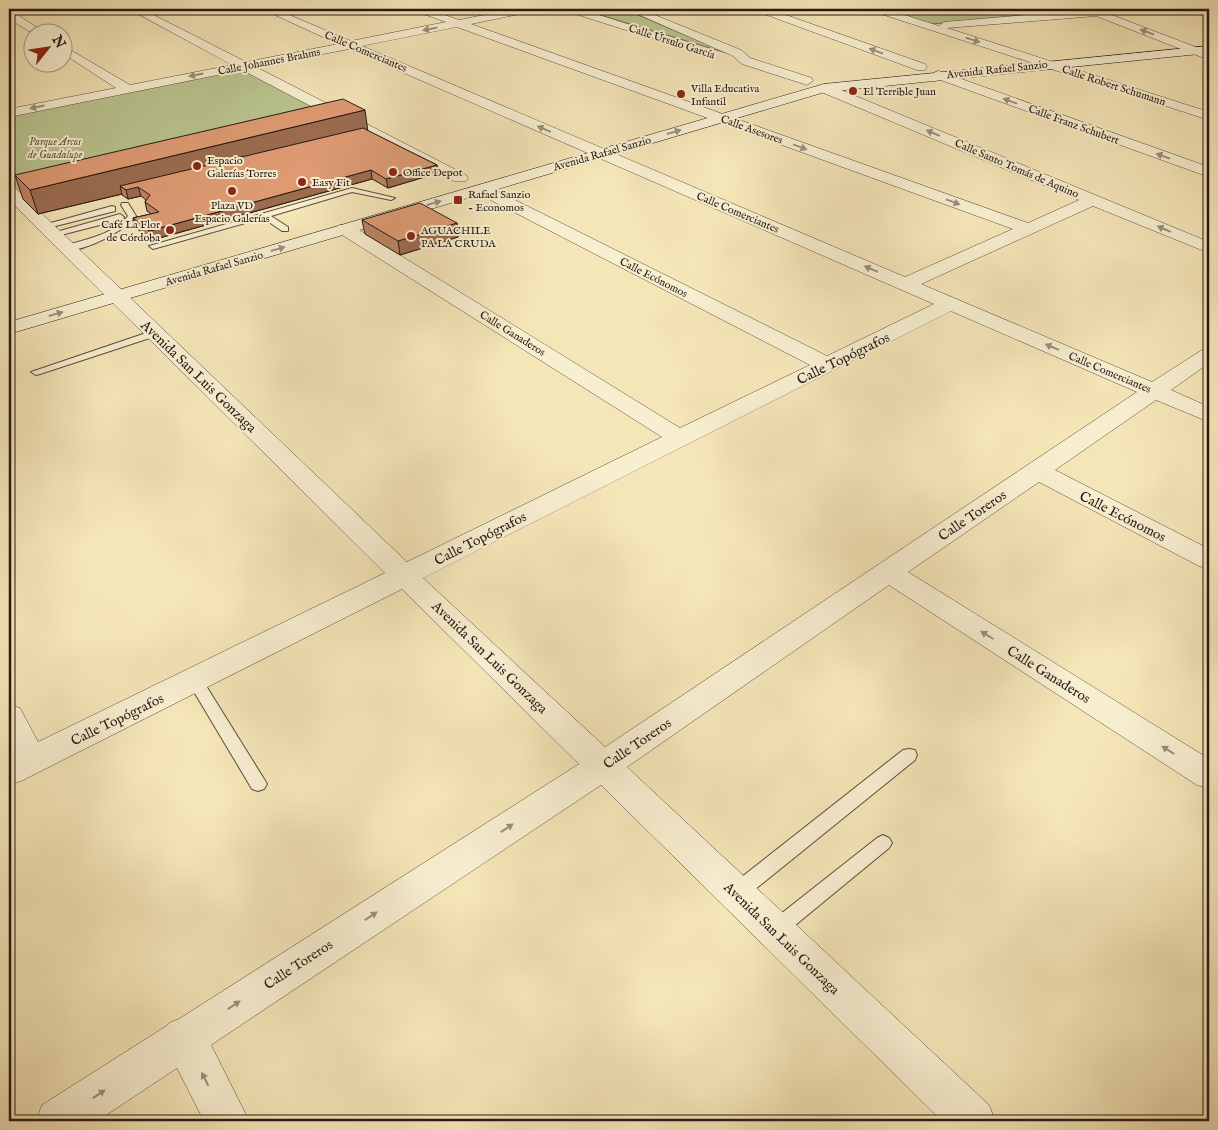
<svg xmlns="http://www.w3.org/2000/svg" width="1218" height="1130" font-family="'IM FELL English',serif">
	<style>
		.green { fill: #bac590; stroke: #706f52 }
		.lines { fill: none; stroke-linecap: round; stroke-linejoin: round }
		.lane-casing { stroke: #5a4c3e; stroke-width: 2 }
		.street-casing { stroke: #5a4c3e; stroke-width: 1 }
		.secondary-casing { stroke: #261915; stroke-width: 1 }
		.lane { fill: #f8efd1; fill-rule: evenodd }
		.street { fill: #f8efd1; fill-rule: evenodd }
		.secondary { fill: #f8efd1; fill-rule: evenodd }
		.wall { fill: #bf8563; stroke: #261915 }
		.shaded-wall { fill: #9b6c50; stroke: #261915 }
		.building { fill: #de9b73; stroke: #261915 }
		.oneway { fill: #9a8f7c }
		.poi-dot { fill: #8f2418; stroke: #f8efd1; stroke-width: 2 }
		.labels { text-anchor: middle; stroke-width: 4; stroke-linejoin: round; paint-order: stroke }
		.far-street-label { font-size: 11px; fill: #261915; stroke: #f8efd1 }
		.far-poi-label { font-size: 11px; fill: #261915; stroke: #f8efd1; text-anchor: start }
		.far-park-label { font-size: 11px; font-style: italic; fill: #5a5540; stroke: #f8efd1 }
		.street-label { font-size: 14px; fill: #261915; stroke: #f8efd1 }
	</style>
	<rect width="100%" height="100%" fill="#f5e6b8"/>
	<filter id="stains"><feTurbulence type="fractalNoise" baseFrequency=".004" numOctaves="4"/><feColorMatrix values="0 0 0 0 .2 0 0 0 0 .09 0 0 0 0 .02 0 0 0 .5 -.17"/></filter>
	<radialGradient id="worn" r=".72"><stop offset=".6" stop-color="#630" stop-opacity="0"/><stop offset="1" stop-color="#630" stop-opacity=".3"/></radialGradient>
	<!-- green -->
	<path class="green" d="M 580,9 L 624,9 L 733,55 Z
		M 885,9 L 1078,9 L 1085,11 L 931,24 Z
		M 243,67 L 342,120 L 22,198 L 9,185 L 9,115 Z"/>
	<g class="lines">
		<defs>
			<path id="lane" d="M 352,188 L 395,198 L 391,200 L 352,192 L 271,216 L 288,227 L 288,231 L 282,231 L 263,218 L 153,249 L 149,246 Z
				M 122,203 L 128,203 L 136,216 C 125,231 82,253 64,250 L 64,246 C 86,239 113,235 128,216 L 121,205 Z
				M 112,206 L 115,207 L 115,211 L 44,229 L 40,226 Z
				M 120,214 L 124,217 L 123,219 L 53,237 L 49,234 Z
				M 155,330 L 160,333 L 159,335 L 40,374 L 36,375 L 31,372 Z
				M 195,674 L 200,676 L 264,779 L 267,784 L 264,789 L 258,791 L 252,789 L 187,680 L 190,676 Z
				M 909,749 L 915,750 L 917,755 L 915,760 L 743,899 L 736,901 L 729,899 L 727,893 L 729,887 L 903,750 Z
				M 883,835 L 889,838 L 892,843 L 889,848 L 782,936 L 775,939 L 768,936 L 765,930 L 768,924 L 877,838 Z"/>
			<path id="street" d="M 129,9 L 142,9 L 246,62 L 338,44 L 262,9 L 275,9 L 351,41 L 446,22 L 415,11 L 414,9 L 428,9 L 459,20 L 514,9 L 534,9 L 529,12 L 471,24 L 1028,223 L 1079,200 L 819,91 L 817,88 L 824,84 L 829,85 L 1209,242 L 1209,253 L 1093,206 L 921,284 L 1152,382 L 1202,350 L 1209,348 L 1209,363 L 1171,390 L 1209,407 L 1209,422 L 1156,400 L 1055,470 L 1209,549 L 1209,569 L 1199,566 L 1039,482 L 908,572 L 1209,759 L 1209,789 L 1197,785 L 889,585 L 627,767 L 989,1105 L 995,1121 L 942,1121 L 601,785 L 211,1045 L 249,1121 L 204,1121 L 177,1068 L 97,1121 L 36,1121 L 42,1105 L 168,1025 L 169,1023 L 179,1019 L 579,764 L 402,589 L 21,781 L 9,785 L 9,757 L 12,755 L 9,750 L 9,705 L 20,708 L 38,742 L 385,573 L 9,200 L 9,186 L 15,188 L 407,562 L 662,437 L 339,233 L 336,229 L 339,225 L 351,225 L 680,428 L 810,365 L 475,192 L 473,189 L 475,186 L 487,186 L 827,356 L 934,304 L 349,49 L 256,67 L 466,175 L 468,178 L 466,181 L 454,181 L 242,70 L 9,117 L 9,109 L 116,88 L 62,53 L 62,45 L 130,85 L 232,65 ZM 457,27 L 1013,229 L 905,277 L 362,46 ZM 951,311 L 1137,392 L 605,747 L 423,578 Z
				M 565,9 L 580,9 L 659,34 L 661,36 L 655,39 L 651,38 L 566,11 Z
				M 626,9 L 640,9 L 741,50 L 750,58 L 812,78 L 813,81 L 807,85 L 742,64 L 733,56 Z
				M 755,9 L 769,9 L 925,64 L 927,67 L 925,70 L 917,70 L 756,11 Z
				M 871,9 L 886,9 L 939,26 L 944,22 L 1096,9 L 1209,52 L 1209,60 L 1096,16 L 947,28 L 1209,112 L 1209,120 L 872,11 Z
				M 9,11 L 13,12 L 44,32 L 32,33 L 9,19 Z
				M 939,71 L 1209,167 L 1209,177 L 935,78 L 933,75 L 935,72 Z"/>
			<path id="secondary" d="M 1209,46 L 1209,53 L 825,92 L 9,334 L 9,322 L 824,84 Z"/>
		</defs>
		<!-- lane casing -->
		<use href="#lane" class="lane-casing"/>
		<!-- street casing -->
		<use href="#street" class="street-casing"/>
		<!-- secondary casing -->
		<use href="#secondary" class="secondary-casing"/>
		<!-- lane -->
		<use href="#lane" class="lane"/>
		<!-- street -->
		<use href="#street" class="street"/>
		<!-- secondary -->
		<use href="#secondary" class="secondary"/>
	</g>
	<!-- wall -->
	<path class="wall" d="M 368,131 L 437,165 L 438,173 L 388,188 L 372,179 L 152,240 L 136,228 L 133,218 L 151,214 L 147,211 L 145,202 L 146,200 L 141,196 L 128,199 L 122,195 L 122,194 L 38,214 L 23,199 L 15,175 Z
		M 362,220 L 457,223 L 458,237 L 400,255 L 365,234 Z"/>
	<!-- shaded-wall -->
	<path class="shaded-wall" d="M 365,110 L 368,132 L 138,187 L 141,196 L 128,199 L 126,190 L 120,186 L 122,194 L 38,214 L 30,190 Z
		M 437,165 L 438,173 L 388,188 L 386,179 Z
		M 371,170 L 372,179 L 152,240 L 149,231 Z
		M 457,223 L 458,237 L 400,255 L 398,241 Z"/>
	<!-- building -->
	<path class="building" d="M 343,99 L 365,110 L 30,190 L 15,175 Z
		M 363,128 L 437,165 L 386,179 L 371,170 L 149,231 L 133,218 L 159,212 L 145,202 L 150,195 L 138,187 L 126,190 L 120,186 Z
		M 420,203 L 457,223 L 398,241 L 362,220 Z"/>
	<!-- one-way arrows -->
	<defs><path id="oneway-solid" d="M-6-.8H1V-3.2L6.5 0L1 3.2V.8H-6Z" transform="scale(1.25)"/></defs>
	<g class="oneway">
		<use href="#oneway-solid" transform="translate(430 29) rotate(169)"/>
		<use href="#oneway-solid" transform="translate(1147 32) rotate(-159)"/>
		<use href="#oneway-solid" transform="translate(973 40) rotate(18)"/>
		<use href="#oneway-solid" transform="translate(876 51) rotate(-160)"/>
		<use href="#oneway-solid" transform="translate(196 75) rotate(169)"/>
		<use href="#oneway-solid" transform="translate(1010 101) rotate(-160)"/>
		<use href="#oneway-solid" transform="translate(37 107) rotate(169)"/>
		<use href="#oneway-solid" transform="translate(544 129) rotate(-157)"/>
		<use href="#oneway-solid" transform="translate(674 132) rotate(-16)"/>
		<use href="#oneway-solid" transform="translate(933 133) rotate(-157)"/>
		<use href="#oneway-solid" transform="translate(800 147) rotate(20)"/>
		<use href="#oneway-solid" transform="translate(1163 156) rotate(-160)"/>
		<use href="#oneway-solid" transform="translate(953 202) rotate(20)"/>
		<use href="#oneway-solid" transform="translate(434 203) rotate(-16)"/>
		<use href="#oneway-solid" transform="translate(1164 229) rotate(-157)"/>
		<use href="#oneway-solid" transform="translate(278 249) rotate(-16)"/>
		<use href="#oneway-solid" transform="translate(871 269) rotate(-157)"/>
		<use href="#oneway-solid" transform="translate(56 314) rotate(-16)"/>
		<use href="#oneway-solid" transform="translate(1052 347) rotate(-157)"/>
		<use href="#oneway-solid" transform="translate(987 635) rotate(-148)"/>
		<use href="#oneway-solid" transform="translate(1168 750) rotate(-148)"/>
		<use href="#oneway-solid" transform="translate(507 828) rotate(-33)"/>
		<use href="#oneway-solid" transform="translate(371 916) rotate(-33)"/>
		<use href="#oneway-solid" transform="translate(234 1005) rotate(-33)"/>
		<use href="#oneway-solid" transform="translate(205 1079) rotate(-117)"/>
		<use href="#oneway-solid" transform="translate(99 1094) rotate(-34)"/>
	</g>
	<!-- markers -->
	<g class="poi-dot">
		<circle cx="853" cy="91" r="5"/>
		<circle cx="681" cy="94" r="5"/>
		<circle cx="197" cy="166" r="5"/>
		<circle cx="393" cy="172" r="5"/>
		<circle cx="302" cy="182" r="5"/>
		<circle cx="232" cy="191" r="5"/>
		<rect x="453" y="195" width="10" height="10" rx="2.5"/>
		<circle cx="170" cy="230" r="5"/>
		<circle cx="411" cy="236" r="5"/>
	</g>
	<g class="labels">
		<!-- far-street labels -->
		<g class="far-street-label">
			<text transform="translate(672 41) rotate(18)" y="4">Calle Úrsulo García</text>
			<text transform="translate(366 51) rotate(23)" y="4">Calle Comerciantes</text>
			<text transform="translate(269 61) rotate(-11)" y="4">Calle Johannes Brahms</text>
			<text transform="translate(997 69) rotate(-6)" y="4">Avenida Rafael Sanzio</text>
			<text transform="translate(1114 85) rotate(18)" y="4">Calle Robert Schumann</text>
			<text transform="translate(1074 124) rotate(20)" y="4">Calle Franz Schubert</text>
			<text transform="translate(752 129) rotate(20)" y="4">Calle Asesores</text>
			<text transform="translate(602 153) rotate(-16)" y="4">Avenida Rafael Sanzio</text>
			<text transform="translate(1017 168) rotate(23)" y="4">Calle Santo Tomás de Aquino</text>
			<text transform="translate(738 212) rotate(23)" y="4">Calle Comerciantes</text>
			<text transform="translate(214 268) rotate(-16)" y="4">Avenida Rafael Sanzio</text>
			<text transform="translate(654 277) rotate(27)" y="4">Calle Ecónomos</text>
			<text transform="translate(513 333) rotate(32)" y="4">Calle Ganaderos</text>
			<text transform="translate(1110 372) rotate(23)" y="4">Calle Comerciantes</text>
		</g>
		<!-- far-poi labels -->
		<g class="far-poi-label">
			<text x="691" y="92">Villa Educativa<tspan x="691" dy="13">Infantil</tspan></text>
			<text x="863" y="95">El Terrible Juan</text>
			<text x="207" y="164">Espacio<tspan x="207" dy="13">Galerías Torres</tspan></text>
			<text x="403" y="176">Office Depot</text>
			<text x="312" y="186">Easy Fit</text>
			<text x="468" y="198">Rafael Sanzio<tspan x="468" dy="13">- Economos</tspan></text>
			<text x="232" y="209" text-anchor="middle">Plaza VD<tspan x="232" dy="13">Espacio Galerías</tspan></text>
			<text x="160" y="228" text-anchor="end">Café La Flor<tspan x="160" dy="13">de Córdoba</tspan></text>
			<text x="421" y="234">AGUACHILE<tspan x="421" dy="13">PA LA CRUDA</tspan></text>
		</g>
		<!-- far-park labels -->
		<g class="far-park-label">
			<text x="55" y="145">Parque Arcos<tspan x="55" dy="13">de Guadalupe</tspan></text>
		</g>
		<!-- street labels -->
		<g class="street-label">
			<text transform="translate(843 358) rotate(-26)" y="5">Calle Topógrafos</text>
			<text transform="translate(199 376) rotate(44)" y="5">Avenida San Luis Gonzaga</text>
			<text transform="translate(972 515) rotate(-34)" y="5">Calle Toreros</text>
			<text transform="translate(1123 516) rotate(27)" y="5">Calle Ecónomos</text>
			<text transform="translate(480 538) rotate(-27)" y="5">Calle Topógrafos</text>
			<text transform="translate(490 657) rotate(44)" y="5">Avenida San Luis Gonzaga</text>
			<text transform="translate(1049 674) rotate(32)" y="5">Calle Ganaderos</text>
			<text transform="translate(117 719) rotate(-26)" y="5">Calle Topógrafos</text>
			<text transform="translate(637 743) rotate(-34)" y="5">Calle Toreros</text>
			<text transform="translate(782 938) rotate(44)" y="5">Avenida San Luis Gonzaga</text>
			<text transform="translate(298 964) rotate(-33)" y="5">Calle Toreros</text>
		</g>
	</g>
	<!-- margin -->
	<rect width="1218" height="1130" fill="none" stroke="#f5e6b8" stroke-width="30"/>
	<rect x="10" y="10" width="1198" height="1110" fill="none" stroke="#261915" stroke-width="2.5"/>
	<rect x="15" y="15" width="1188" height="1100" fill="none" stroke="#261915"/>
	<!-- north arrow -->
	<g transform="translate(48 48) rotate(60)"><circle r="24" fill="#f8efd1" stroke="#a49986"/>
	<path d="M0-4L9 19L0 12L-9 19Z" fill="#8f2418"/>
	<text y="-8" font-size="14" font-weight="bold" text-anchor="middle" fill="#261915">N</text>
	</g>
	<rect width="100%" height="100%" filter="url(#stains)"/>
	<rect width="100%" height="100%" fill="url(#worn)"/>
</svg>
